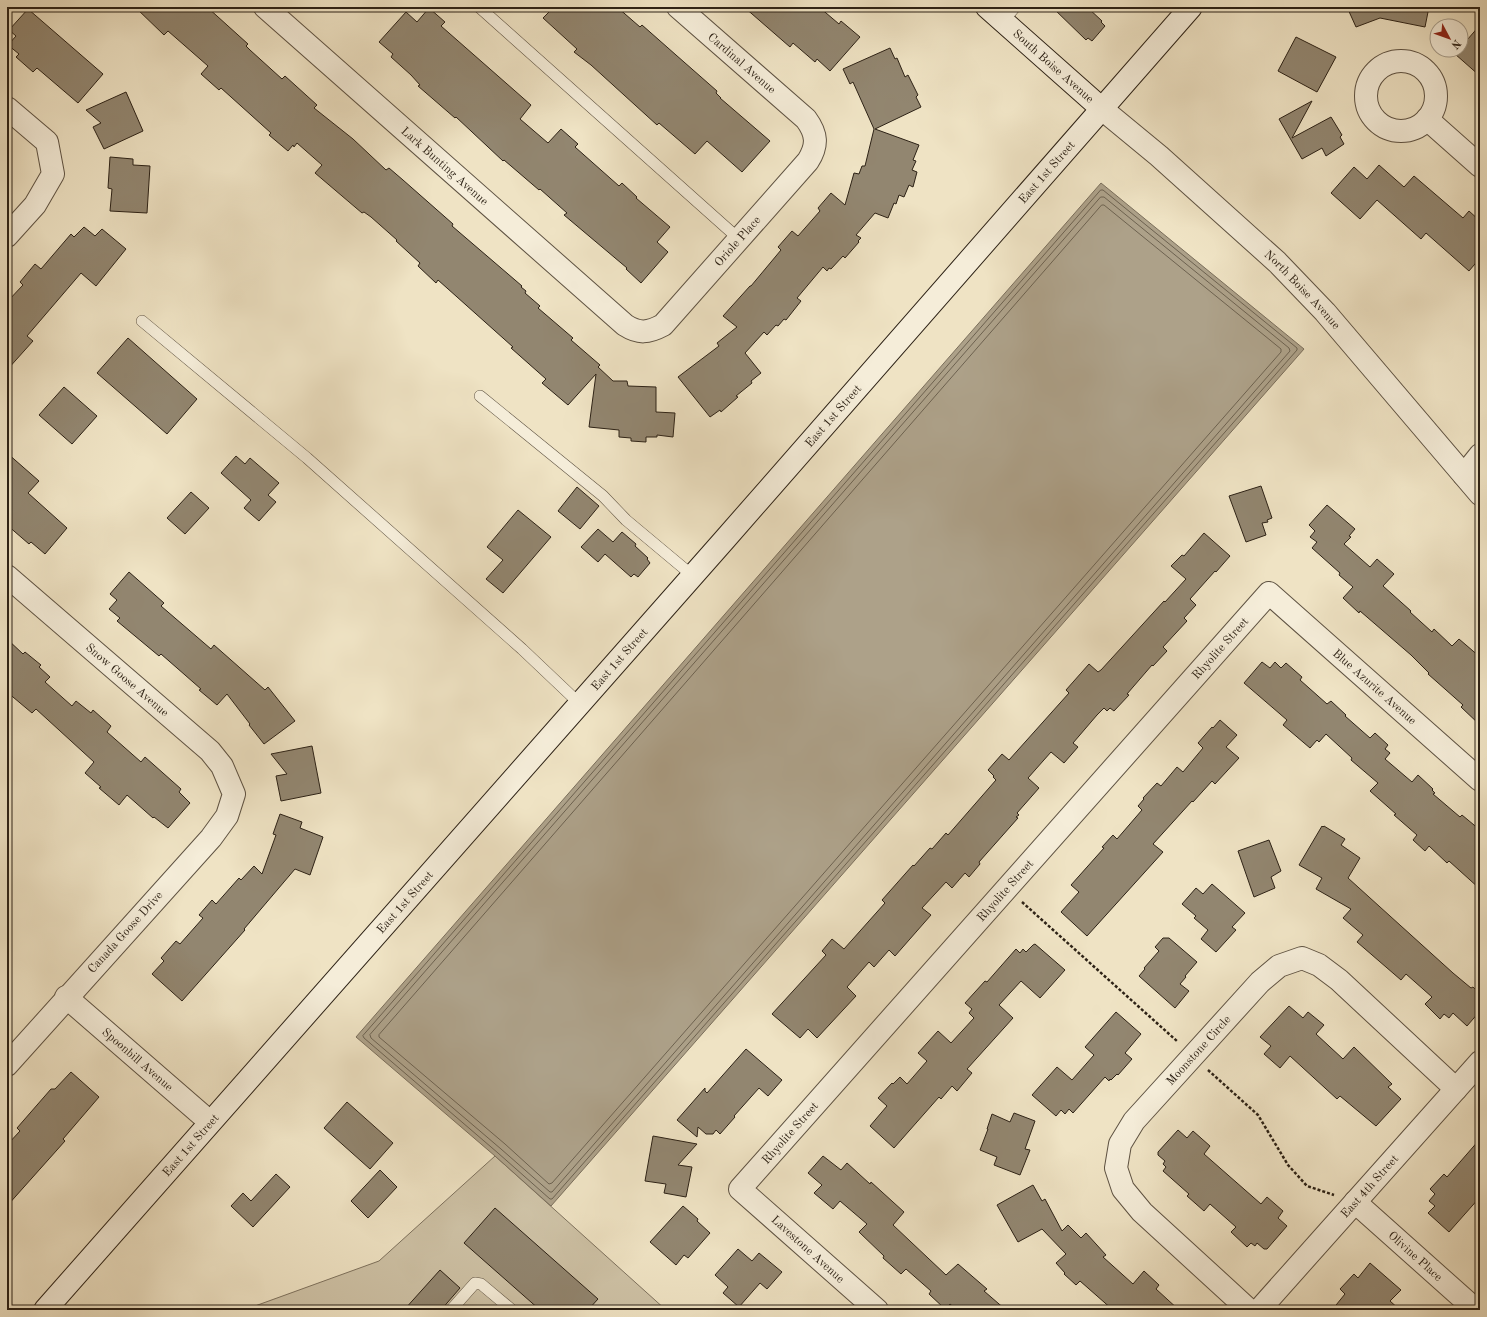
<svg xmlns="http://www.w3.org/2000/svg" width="1487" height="1317" font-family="'Old Standard TT',serif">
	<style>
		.green { fill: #cec2a6; stroke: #7e725e }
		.water { fill: #ada189; stroke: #7a6e5b }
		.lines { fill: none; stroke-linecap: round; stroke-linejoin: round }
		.shore { stroke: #6d6250; stroke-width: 1 }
		.building { fill: #928670; stroke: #2d2216 }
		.service-casing { stroke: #5e5242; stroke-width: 12 }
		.minor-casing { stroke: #5e5242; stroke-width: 24 }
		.tertiary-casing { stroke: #5e5242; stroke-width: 24 }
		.secondary-casing { stroke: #2d2216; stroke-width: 24 }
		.path { stroke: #2d2216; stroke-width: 2.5; stroke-dasharray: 3 2; stroke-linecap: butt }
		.service { stroke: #f5edd9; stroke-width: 11 }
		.minor { stroke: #f5edd9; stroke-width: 22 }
		.tertiary { stroke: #f5edd9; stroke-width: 22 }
		.secondary { stroke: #f5edd9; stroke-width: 22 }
		.labels { text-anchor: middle; stroke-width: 3; stroke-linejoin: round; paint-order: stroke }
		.street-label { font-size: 12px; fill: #2d2216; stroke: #f5edd9 }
	</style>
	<rect width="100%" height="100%" fill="#efe3c4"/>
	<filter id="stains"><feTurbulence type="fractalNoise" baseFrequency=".005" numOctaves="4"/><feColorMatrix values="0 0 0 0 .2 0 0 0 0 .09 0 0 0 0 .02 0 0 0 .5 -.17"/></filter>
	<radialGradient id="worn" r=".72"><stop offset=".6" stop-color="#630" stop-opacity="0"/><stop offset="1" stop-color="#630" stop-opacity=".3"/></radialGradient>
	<!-- green -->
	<path class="green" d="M 495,1156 L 666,1310 L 244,1310 L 379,1261 Z"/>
	<!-- water -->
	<path class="water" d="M 1101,183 L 1304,349 L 551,1206 L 495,1156 L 356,1037 Z"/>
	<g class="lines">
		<!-- shore -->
		<path class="shore" d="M 1101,190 L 1103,190 L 1297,348 L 1297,350 L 552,1199 L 550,1199 L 498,1153 L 364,1038 L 363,1036 Z
			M 1101,197 L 1104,197 L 1289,348 L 1290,351 L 552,1192 L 550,1192 L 501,1149 L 371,1038 L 370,1035 Z
			M 1102,205 L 1104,205 L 1281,349 L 1281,352 L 552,1183 L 549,1184 L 505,1144 L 379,1037 L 379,1035 Z"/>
	</g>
	<!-- building -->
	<path class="building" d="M 135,7 L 207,7 L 248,44 L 246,46 L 250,50 L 282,79 L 285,76 L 317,105 L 314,108 L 353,139 L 386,170 L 389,168 L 403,180 L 453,224 L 452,226 L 522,286 L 521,287 L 526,291 L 525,293 L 540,306 L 538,308 L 573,338 L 571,340 L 600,365 L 598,367 L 613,381 L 627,381 L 628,386 L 656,387 L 656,412 L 675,413 L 673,437 L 657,435 L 657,437 L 646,437 L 646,442 L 631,441 L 631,438 L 619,437 L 619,430 L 589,427 L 596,374 L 568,405 L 542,383 L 546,379 L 511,348 L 513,347 L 438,280 L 436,283 L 418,266 L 420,263 L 396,241 L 397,240 L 371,217 L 364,212 L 362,213 L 315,173 L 322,165 L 297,143 L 294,147 L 293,145 L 288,151 L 269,135 L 271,133 L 221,88 L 219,90 L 201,74 L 208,66 L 168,31 L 164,35 Z
		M 554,7 L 617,7 L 640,27 L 642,25 L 676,55 L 717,91 L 716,93 L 721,98 L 720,98 L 770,141 L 742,172 L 707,141 L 695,154 L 659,123 L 657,125 L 591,65 L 574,52 L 577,49 L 543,18 Z
		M 744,7 L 819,7 L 839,24 L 841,21 L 860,37 L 830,71 L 817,59 L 815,62 L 793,43 L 790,47 Z
		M 1052,7 L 1087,7 L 1102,21 L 1101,22 L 1105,26 L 1092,41 L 1088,38 L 1086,40 Z
		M 1347,7 L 1429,7 L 1425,27 L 1380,18 L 1356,27 Z
		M 429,8 L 445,22 L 441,26 L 531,105 L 520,119 L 548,143 L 561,129 L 578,144 L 575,147 L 619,186 L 622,183 L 637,197 L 636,198 L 670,227 L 657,242 L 668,252 L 641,283 L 626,269 L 627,268 L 564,215 L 567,213 L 540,189 L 539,190 L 504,160 L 503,161 L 456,117 L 455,118 L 418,86 L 420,85 L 411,75 L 391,57 L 393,54 L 379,42 L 406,12 L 417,22 Z
		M 28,9 L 103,74 L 78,103 L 37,68 L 33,72 L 16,57 L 19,54 L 8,45 L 16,36 L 9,30 Z
		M 1480,25 L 1480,76 L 1455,54 L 1458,50 L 1461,50 L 1461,47 Z
		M 1296,37 L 1336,57 L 1317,92 L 1278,71 Z
		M 890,48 L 895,59 L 897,58 L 905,77 L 908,75 L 918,95 L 916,97 L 921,107 L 875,129 L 919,145 L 913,160 L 916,161 L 912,170 L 917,172 L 913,187 L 909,185 L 904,197 L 899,195 L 896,204 L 894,203 L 888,218 L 875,213 L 856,235 L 861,238 L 858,241 L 859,242 L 845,258 L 843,256 L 831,269 L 829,268 L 827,271 L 823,267 L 797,298 L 801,301 L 786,320 L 784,319 L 778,326 L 776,325 L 767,335 L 764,332 L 745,353 L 761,373 L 751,381 L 752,383 L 736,396 L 738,397 L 721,412 L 720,410 L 710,417 L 678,377 L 719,346 L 717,343 L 737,327 L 723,316 L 750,286 L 751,286 L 781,250 L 778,247 L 792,231 L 798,236 L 820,211 L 818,208 L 831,193 L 845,205 L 854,173 L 859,174 L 862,166 L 865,166 L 874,129 L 853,82 L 850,84 L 843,69 Z
		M 126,92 L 143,131 L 104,149 L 93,127 L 101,123 L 86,110 Z
		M 1312,101 L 1292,138 L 1331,117 L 1342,135 L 1340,137 L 1344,144 L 1326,156 L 1322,148 L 1302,159 L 1279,119 Z
		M 110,157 L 133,159 L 133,165 L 150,166 L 147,213 L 110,211 L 112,189 L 108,188 Z
		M 1379,165 L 1404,187 L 1414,176 L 1463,218 L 1469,211 L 1480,221 L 1480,258 L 1469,271 L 1426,233 L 1421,239 L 1377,200 L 1360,219 L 1331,193 L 1354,167 L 1367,179 Z
		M 84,227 L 95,236 L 102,229 L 126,249 L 96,286 L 81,273 L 27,336 L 33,341 L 7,370 L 7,302 L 23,285 L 20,282 L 35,264 L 41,269 L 71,234 L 74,237 Z
		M 128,338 L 197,399 L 167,434 L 97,373 Z
		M 64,387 L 97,416 L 72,444 L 39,415 Z
		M 7,453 L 39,481 L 28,493 L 67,528 L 45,554 L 31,542 L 29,544 L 7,525 Z
		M 236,456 L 245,464 L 250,458 L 279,483 L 268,495 L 276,502 L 259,521 L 244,508 L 251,500 L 221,473 Z
		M 1261,486 L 1272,518 L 1267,520 L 1268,522 L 1262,523 L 1266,535 L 1246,542 L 1229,496 Z
		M 577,487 L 599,506 L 580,529 L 558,511 Z
		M 191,492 L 209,508 L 185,534 L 167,518 Z
		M 1327,505 L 1355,529 L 1349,536 L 1351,537 L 1344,544 L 1370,567 L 1377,559 L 1394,574 L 1383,586 L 1411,611 L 1410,612 L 1432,632 L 1434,629 L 1452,646 L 1459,639 L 1480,657 L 1480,725 L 1461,707 L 1463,705 L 1428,674 L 1429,673 L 1411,655 L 1360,611 L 1359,613 L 1343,598 L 1353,587 L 1339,575 L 1340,573 L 1312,548 L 1317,542 L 1310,537 L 1315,531 L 1309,525 Z
		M 518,510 L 551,537 L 503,593 L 486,579 L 503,560 L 487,547 Z
		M 598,529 L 613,542 L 622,532 L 636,544 L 635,546 L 648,558 L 647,559 L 650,563 L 638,577 L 634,574 L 631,577 L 605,554 L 598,562 L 581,547 Z
		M 1204,533 L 1230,556 L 1216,572 L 1215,571 L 1190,599 L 1196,605 L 1184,618 L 1187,621 L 1163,647 L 1167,651 L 1153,666 L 1152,665 L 1127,694 L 1129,695 L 1114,711 L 1110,708 L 1107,711 L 1104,708 L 1097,715 L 1073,743 L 1078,747 L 1064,763 L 1051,752 L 1028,778 L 1039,788 L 1017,813 L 1019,815 L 1016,817 L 1018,818 L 979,862 L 980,864 L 969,877 L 965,873 L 952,888 L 946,882 L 922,908 L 931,915 L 895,956 L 889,950 L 874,967 L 869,962 L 847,987 L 856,996 L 817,1038 L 808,1029 L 800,1038 L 772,1014 L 826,955 L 822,951 L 832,939 L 844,949 L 885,903 L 882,900 L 913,865 L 914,866 L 930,848 L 932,849 L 946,833 L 948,835 L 996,780 L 993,777 L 994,776 L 988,770 L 1002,754 L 1009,760 L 1069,693 L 1066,690 L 1089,664 L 1098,672 L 1101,670 L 1164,601 L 1165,602 L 1186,579 L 1171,566 L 1182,555 L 1184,556 Z
		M 129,572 L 164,603 L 161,606 L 211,649 L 214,645 L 265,690 L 268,687 L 295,721 L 264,744 L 249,725 L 250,724 L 227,694 L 217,705 L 199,690 L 201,689 L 161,654 L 159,656 L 117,621 L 120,618 L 109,609 L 117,600 L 110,594 Z
		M 7,639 L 23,654 L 25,652 L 41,665 L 39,667 L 50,677 L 45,682 L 72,706 L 76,701 L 91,713 L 93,710 L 111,726 L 107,732 L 141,762 L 145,757 L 181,789 L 179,792 L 190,803 L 168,828 L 154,817 L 153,818 L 127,795 L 119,805 L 99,788 L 101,787 L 85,773 L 94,762 L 36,709 L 32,713 L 7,692 Z
		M 1262,662 L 1270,668 L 1275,662 L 1281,668 L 1286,663 L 1302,677 L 1300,680 L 1327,704 L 1331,701 L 1346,715 L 1345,716 L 1370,738 L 1375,733 L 1388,745 L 1385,749 L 1390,753 L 1385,759 L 1412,782 L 1418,775 L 1433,789 L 1432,790 L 1435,793 L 1433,794 L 1460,817 L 1462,815 L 1480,830 L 1480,889 L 1449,861 L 1447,863 L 1429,846 L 1425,851 L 1413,840 L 1417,835 L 1394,815 L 1396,814 L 1370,791 L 1378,783 L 1351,760 L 1352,758 L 1326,734 L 1319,742 L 1317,740 L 1310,748 L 1283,725 L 1287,720 L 1244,683 Z
		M 1220,720 L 1237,735 L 1226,747 L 1239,758 L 1215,784 L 1212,781 L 1193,802 L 1192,801 L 1153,844 L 1163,852 L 1087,936 L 1061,912 L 1079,892 L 1071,885 L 1104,848 L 1102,847 L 1113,835 L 1117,839 L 1142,810 L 1138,806 L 1144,799 L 1143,798 L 1157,783 L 1161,786 L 1177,767 L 1183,772 L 1203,748 L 1198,743 L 1212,727 L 1213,728 Z
		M 312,746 L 321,793 L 281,801 L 276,776 L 287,774 L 271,754 Z
		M 280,814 L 302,822 L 300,828 L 323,837 L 310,875 L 295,869 L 244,929 L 245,930 L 182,1001 L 152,974 L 164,961 L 161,958 L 176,941 L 180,944 L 203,918 L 199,915 L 212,900 L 216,904 L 239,878 L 241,880 L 254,866 L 262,874 L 276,835 L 273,834 Z
		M 1322,826 L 1323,827 L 1324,826 L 1345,839 L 1341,845 L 1360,858 L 1348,878 L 1453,973 L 1471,988 L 1473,987 L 1480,994 L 1480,1011 L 1467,1026 L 1453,1013 L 1449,1018 L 1444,1014 L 1440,1019 L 1425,1004 L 1432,997 L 1406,974 L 1401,980 L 1357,942 L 1363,935 L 1343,918 L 1351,909 L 1316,889 L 1322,878 L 1299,865 Z
		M 1269,840 L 1281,871 L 1271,877 L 1275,888 L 1254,897 L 1238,851 Z
		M 1212,884 L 1245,913 L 1232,927 L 1236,930 L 1216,952 L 1201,939 L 1208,930 L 1194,918 L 1196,916 L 1182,904 L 1196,888 L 1203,894 Z
		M 1163,938 L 1169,938 L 1197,962 L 1185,976 L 1186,977 L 1180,984 L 1189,991 L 1175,1008 L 1139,976 L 1145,969 L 1144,968 L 1159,951 L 1155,947 Z
		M 1035,944 L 1065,970 L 1040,998 L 1021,981 L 999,1005 L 1013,1018 L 967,1069 L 972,1073 L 957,1091 L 952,1086 L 941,1099 L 939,1097 L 894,1148 L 870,1126 L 887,1106 L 878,1098 L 892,1083 L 893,1084 L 900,1077 L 907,1084 L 927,1061 L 918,1053 L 938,1031 L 951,1043 L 974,1018 L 969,1013 L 972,1009 L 965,1003 L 985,981 L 987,982 L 1016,949 L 1020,953 L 1023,949 L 1026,952 L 1033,945 Z
		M 1289,1006 L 1303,1018 L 1308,1012 L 1324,1025 L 1316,1034 L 1343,1059 L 1354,1047 L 1392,1084 L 1388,1087 L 1401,1099 L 1376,1126 L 1340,1096 L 1337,1099 L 1290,1056 L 1280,1068 L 1264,1054 L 1271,1046 L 1260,1037 Z
		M 1116,1012 L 1141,1034 L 1125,1053 L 1132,1059 L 1118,1075 L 1117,1074 L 1111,1080 L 1110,1079 L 1109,1081 L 1105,1077 L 1073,1113 L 1069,1109 L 1065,1114 L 1061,1110 L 1056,1116 L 1032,1095 L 1057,1067 L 1072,1080 L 1094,1055 L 1085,1047 Z
		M 746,1049 L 782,1080 L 768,1096 L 759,1088 L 734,1116 L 735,1117 L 720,1134 L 716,1130 L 713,1134 L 706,1134 L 698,1127 L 697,1137 L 677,1120 L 705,1088 L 705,1091 L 707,1093 Z
		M 71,1072 L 99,1097 L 63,1139 L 65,1141 L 7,1206 L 7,1145 L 20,1131 L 17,1128 L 51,1089 L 55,1089 Z
		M 347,1102 L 393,1143 L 370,1169 L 324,1128 Z
		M 1014,1113 L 1035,1121 L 1025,1149 L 1030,1150 L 1020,1175 L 994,1165 L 997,1157 L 980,1150 L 988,1129 L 987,1129 L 992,1114 L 1010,1122 Z
		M 1178,1130 L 1187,1138 L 1193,1131 L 1210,1146 L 1204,1154 L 1261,1204 L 1267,1197 L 1283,1211 L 1278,1218 L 1287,1226 L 1267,1249 L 1264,1249 L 1257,1243 L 1255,1246 L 1251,1243 L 1247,1247 L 1231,1232 L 1236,1227 L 1210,1204 L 1204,1211 L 1187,1196 L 1189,1194 L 1163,1171 L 1166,1167 L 1163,1164 L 1165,1161 L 1158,1155 L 1158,1152 Z
		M 653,1136 L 697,1144 L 678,1165 L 692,1167 L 686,1197 L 664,1193 L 666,1184 L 645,1181 Z
		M 1480,1139 L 1480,1197 L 1449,1232 L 1428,1213 L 1435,1206 L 1429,1201 L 1435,1194 L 1430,1189 L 1444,1174 L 1447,1177 Z
		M 823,1156 L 841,1170 L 847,1163 L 870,1184 L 871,1182 L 904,1212 L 893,1225 L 946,1275 L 958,1264 L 987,1289 L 984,1291 L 1006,1310 L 957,1310 L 950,1304 L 945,1309 L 929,1294 L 931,1291 L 906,1269 L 901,1274 L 883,1258 L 884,1256 L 859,1232 L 867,1224 L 840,1201 L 833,1209 L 814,1193 L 822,1185 L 808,1173 Z
		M 380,1170 L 397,1187 L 368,1218 L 351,1201 Z
		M 276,1174 L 290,1187 L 253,1227 L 231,1206 L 243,1193 L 251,1201 Z
		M 1033,1185 L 1042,1201 L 1045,1199 L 1062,1231 L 1068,1225 L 1081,1238 L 1086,1233 L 1106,1255 L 1103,1257 L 1133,1284 L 1144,1271 L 1159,1285 L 1156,1289 L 1179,1310 L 1113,1310 L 1080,1281 L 1076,1285 L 1064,1274 L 1065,1273 L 1056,1263 L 1066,1254 L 1042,1229 L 1018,1242 L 997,1205 Z
		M 683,1206 L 698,1219 L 697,1221 L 710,1233 L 688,1258 L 684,1255 L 676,1265 L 650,1242 Z
		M 495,1208 L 598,1299 L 588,1310 L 540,1310 L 464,1243 Z
		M 738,1249 L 752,1261 L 759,1253 L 782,1272 L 767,1289 L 760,1283 L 739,1307 L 723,1293 L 728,1287 L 715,1275 Z
		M 1370,1263 L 1401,1290 L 1390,1301 L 1400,1310 L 1332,1310 L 1345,1294 L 1340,1289 L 1354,1274 L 1358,1278 Z
		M 440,1270 L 460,1288 L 441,1310 L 404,1310 Z"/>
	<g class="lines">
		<defs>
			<path id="service" d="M 479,7 L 739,239
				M 1003,21 L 1015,7
				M 142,321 L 307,458 L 522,649 L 580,704
				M 480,396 L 603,496 L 626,520 L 693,576
				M 451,1310 L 475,1283 L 481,1284 L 512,1310"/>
			<g id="minor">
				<path id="s1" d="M 265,7 L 625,325 C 639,334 648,333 663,325 L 808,161 C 818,145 817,134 806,119 L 678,7"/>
				<circle cx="1401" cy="96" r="35"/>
				<path d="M 7,108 L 47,142 L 53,174 L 35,205 L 7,236"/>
				<path d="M 1427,119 L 1480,166"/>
				<path d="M 1464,475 L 1480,455"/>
				<path id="s2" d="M 7,576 L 210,751 L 222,766 L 234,794 L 227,816 L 211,838 L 7,1065"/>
				<path id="s3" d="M 66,997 L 210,1122"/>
				<path id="s4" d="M 1355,1202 L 1476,1310"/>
				<path id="s5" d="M 877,1310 L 740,1189 L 1269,593 L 1480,780"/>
				<path id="s6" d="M 1249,1310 L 1142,1212 L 1123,1189 L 1116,1168 L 1120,1144 L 1134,1121 L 1260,982 L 1279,966 L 1302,958 L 1319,965 L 1339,980 L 1456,1089"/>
				<path id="s7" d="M 1259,1310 L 1480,1062"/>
			</g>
			<g id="tertiary">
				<path id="s8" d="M 1102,109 L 1159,156 L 1277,262 L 1325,312 L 1480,494"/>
			</g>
			<g id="secondary">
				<path id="s9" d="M 987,7 L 1102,109"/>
				<path id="s10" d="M 45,1310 L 726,538 L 1191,7"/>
			</g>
		</defs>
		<!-- service casing -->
		<use href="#service" class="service-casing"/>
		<!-- minor casing -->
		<use href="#minor" class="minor-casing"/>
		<!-- tertiary casing -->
		<use href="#tertiary" class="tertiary-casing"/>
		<!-- secondary casing -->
		<use href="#secondary" class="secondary-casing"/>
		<!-- path -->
		<path class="path" d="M 1022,902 L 1178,1042
			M 1208,1070 L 1258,1115 L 1288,1165 L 1307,1186 L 1334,1195"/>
		<!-- service -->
		<use href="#service" class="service"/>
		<!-- minor -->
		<use href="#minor" class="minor"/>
		<!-- tertiary -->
		<use href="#tertiary" class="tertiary"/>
		<!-- secondary -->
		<use href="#secondary" class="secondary"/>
	</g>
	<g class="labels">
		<!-- street labels -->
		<g class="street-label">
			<text transform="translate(742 63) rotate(41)" y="4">Cardinal Avenue</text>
			<text dy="4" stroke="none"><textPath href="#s9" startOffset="89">South Boise Avenue</textPath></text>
			<text dy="4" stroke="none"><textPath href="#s1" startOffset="240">Lark Bunting Avenue</textPath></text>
			<text dy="4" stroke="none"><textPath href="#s10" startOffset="1516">East 1st Street</textPath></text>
			<text dy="4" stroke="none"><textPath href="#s1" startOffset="633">Oriole Place</textPath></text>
			<text dy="4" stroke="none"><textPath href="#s8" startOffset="270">North Boise Avenue</textPath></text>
			<text dy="4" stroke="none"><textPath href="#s10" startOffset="1192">East 1st Street</textPath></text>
			<text dy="4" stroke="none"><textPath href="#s5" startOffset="906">Rhyolite Street</textPath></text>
			<text dy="4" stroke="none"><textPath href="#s10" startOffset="868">East 1st Street</textPath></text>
			<text dy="4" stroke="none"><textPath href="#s2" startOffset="159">Snow Goose Avenue</textPath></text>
			<text dy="4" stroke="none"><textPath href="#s5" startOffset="1121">Blue Azurite Avenue</textPath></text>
			<text dy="4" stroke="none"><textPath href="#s5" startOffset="582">Rhyolite Street</textPath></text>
			<text dy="4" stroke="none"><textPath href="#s10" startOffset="544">East 1st Street</textPath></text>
			<text transform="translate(125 932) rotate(-48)" y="4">Canada Goose Drive</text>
			<text dy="4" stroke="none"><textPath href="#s6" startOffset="344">Moonstone Circle</textPath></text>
			<text dy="4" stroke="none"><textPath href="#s3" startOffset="95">Spoonbill Avenue</textPath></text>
			<text dy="4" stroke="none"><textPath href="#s5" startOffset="258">Rhyolite Street</textPath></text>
			<text dy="4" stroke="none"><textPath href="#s10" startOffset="220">East 1st Street</textPath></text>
			<text dy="4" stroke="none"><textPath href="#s7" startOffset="166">East 4th Street</textPath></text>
			<text transform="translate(808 1249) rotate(42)" y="4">Lavestone Avenue</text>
			<text dy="4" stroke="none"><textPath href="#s4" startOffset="81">Olivine Place</textPath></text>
		</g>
	</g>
	<!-- margin -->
	<rect width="1487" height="1317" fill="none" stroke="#efe3c4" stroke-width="24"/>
	<rect x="8" y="8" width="1471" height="1301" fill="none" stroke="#2d2216" stroke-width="2"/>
	<rect x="12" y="12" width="1463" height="1293" fill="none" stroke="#2d2216"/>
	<!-- north arrow -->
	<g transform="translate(1449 38) rotate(131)"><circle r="19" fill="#f5edd9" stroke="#a59c8b"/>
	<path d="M0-3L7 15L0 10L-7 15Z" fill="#8f2418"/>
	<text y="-6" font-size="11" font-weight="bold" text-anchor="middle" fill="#2d2216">N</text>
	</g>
	<rect width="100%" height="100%" filter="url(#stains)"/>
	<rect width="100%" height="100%" fill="url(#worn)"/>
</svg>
